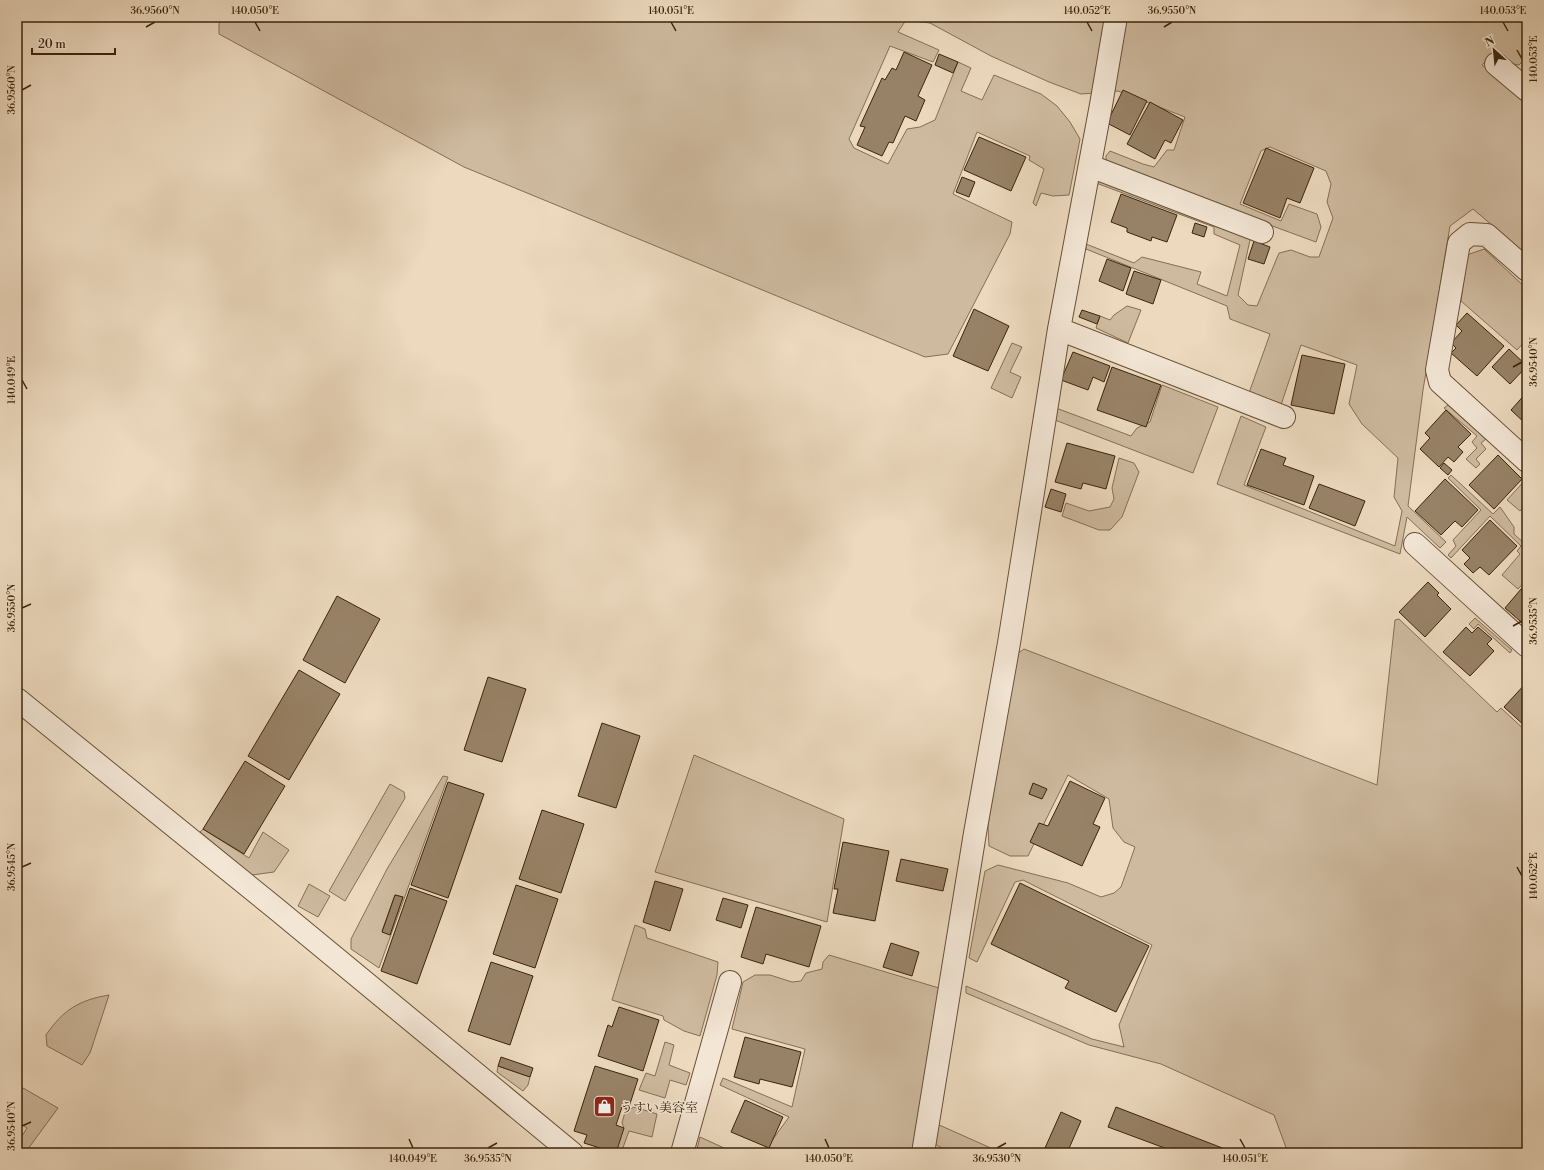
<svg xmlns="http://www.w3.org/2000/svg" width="1544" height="1170" font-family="'Libre Bodoni','Noto Serif JP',serif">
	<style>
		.green { fill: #ceba9f; stroke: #856f54; fill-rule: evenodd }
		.building { fill: #988267; stroke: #3c2408 }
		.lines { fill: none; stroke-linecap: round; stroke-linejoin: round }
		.minor-casing { stroke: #685136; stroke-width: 24 }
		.minor { stroke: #f3e6d5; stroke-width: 22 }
		.ticks { fill: none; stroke: #3c2408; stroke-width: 1.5 }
		.labels { text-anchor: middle; stroke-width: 3; stroke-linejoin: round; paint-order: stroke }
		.poi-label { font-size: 13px; fill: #3c2408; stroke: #f3e6d5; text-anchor: start }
		.neatline { fill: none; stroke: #3c2408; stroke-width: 1.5 }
		.ticks-label { font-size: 10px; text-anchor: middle; fill: #3c2408 }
	</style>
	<rect width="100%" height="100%" fill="#ecd9be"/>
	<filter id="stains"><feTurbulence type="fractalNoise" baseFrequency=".005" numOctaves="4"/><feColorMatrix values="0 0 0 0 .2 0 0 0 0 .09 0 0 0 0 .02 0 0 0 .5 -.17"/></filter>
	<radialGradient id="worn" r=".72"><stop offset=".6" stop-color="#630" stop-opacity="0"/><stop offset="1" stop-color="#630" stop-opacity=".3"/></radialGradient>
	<!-- green -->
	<path class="green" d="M 222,17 L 1527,17 L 1527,57 L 1519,65 L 1513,64 L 1496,51 L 1482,65 L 1527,103 L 1527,255 L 1473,209 L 1450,226 L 1423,390 L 1408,506 L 1446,542 L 1440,548 L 1407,517 L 1400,554 L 1217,484 L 1241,416 L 1266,427 L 1244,485 L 1395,546 L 1402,511 L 1394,497 L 1398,458 L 1362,424 L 1349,404 L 1357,365 L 1301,345 L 1281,405 L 1249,393 L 1270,334 L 1230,319 L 1227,306 L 1086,249 L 1086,244 L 1134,263 L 1142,257 L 1201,272 L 1197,284 L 1227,296 L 1240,245 L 1214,234 L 1214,227 L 1096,183 L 1098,180 L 1245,234 L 1250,240 L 1238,295 L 1248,305 L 1257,306 L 1279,253 L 1291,250 L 1310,257 L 1319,257 L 1333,218 L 1327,202 L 1331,184 L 1326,171 L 1270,147 L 1261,151 L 1240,204 L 1281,221 L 1289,204 L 1317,214 L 1321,227 L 1316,242 L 1106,165 L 1106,156 L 1110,151 L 1143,164 L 1154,167 L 1167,150 L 1174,150 L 1185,117 L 1118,91 L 1081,94 L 1049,82 L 991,56 L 930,23 L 906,20 L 898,32 L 939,50 L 933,62 L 890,46 L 849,139 L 854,148 L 888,164 L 907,129 L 920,127 L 935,120 L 958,62 L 971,68 L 961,91 L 982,100 L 994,75 L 1041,94 L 1057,106 L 1070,122 L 1080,139 L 1069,195 L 1053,196 L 1041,193 L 1036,206 L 1033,203 L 1044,169 L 1029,160 L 1030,156 L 977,132 L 953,194 L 1012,222 L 1010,234 L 948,354 L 925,357 L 464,167 L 219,34 L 219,24 Z
		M 1484,249 L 1527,289 L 1527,339 L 1517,350 L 1461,301 L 1467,255 Z
		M 1127,306 L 1141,310 L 1128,343 L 1096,328 L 1100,316 L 1110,320 L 1114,315 Z
		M 1012,343 L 1022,347 L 1010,372 L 1021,377 L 1012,398 L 991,388 Z
		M 1162,385 L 1218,407 L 1193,473 L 1055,420 L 1056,408 L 1131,436 L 1137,428 L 1150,422 Z
		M 1448,405 L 1486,439 L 1481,443 L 1486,449 L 1476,459 L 1480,464 L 1476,468 L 1466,459 L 1477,448 L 1472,442 L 1477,436 L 1444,408 Z
		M 1119,458 L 1134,463 L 1139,472 L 1122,517 L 1110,530 L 1099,530 L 1062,516 L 1066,503 L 1089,511 L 1110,507 L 1114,499 L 1112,488 Z
		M 1451,475 L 1493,514 L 1500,507 L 1514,527 L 1514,534 L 1527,546 L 1527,579 L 1518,589 L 1502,575 L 1520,554 L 1517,551 L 1521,546 L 1490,516 L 1451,558 L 1448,555 L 1456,546 L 1453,540 L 1481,510 L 1448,478 Z
		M 1527,478 L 1527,503 L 1520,511 L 1507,500 Z
		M 1475,618 L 1512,650 L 1510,653 L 1478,624 L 1474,629 L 1469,624 Z
		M 1399,619 L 1497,712 L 1501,708 L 1527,732 L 1527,1153 L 1288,1153 L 1274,1115 L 1161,1064 L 1089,1045 L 966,993 L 966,986 L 1092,1039 L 1124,1047 L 1119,1025 L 1152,945 L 1023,880 L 1015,882 L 977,962 L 969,958 L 985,871 L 998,865 L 1068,883 L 1101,897 L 1114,893 L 1121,887 L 1135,847 L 1124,842 L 1113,828 L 1109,799 L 1068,775 L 1028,856 L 1010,856 L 989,846 L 988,826 L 1014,656 L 1024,649 L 1377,785 L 1395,620 Z
		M 694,755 L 844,819 L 827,922 L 655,872 Z
		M 443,776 L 448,777 L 379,968 L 351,949 L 351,939 L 387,869 ZM 395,895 L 403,897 L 390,934 L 382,931 Z
		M 390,784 L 404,792 L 405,798 L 345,901 L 329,891 Z
		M 203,829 L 249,858 L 263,832 L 289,850 L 274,872 L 252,875 L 200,832 Z
		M 309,884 L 330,896 L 318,917 L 298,906 Z
		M 635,925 L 645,929 L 647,938 L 718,962 L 717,975 L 700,1036 L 684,1031 L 664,1020 L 663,1016 L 612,1000 Z
		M 829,955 L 939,988 L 918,1153 L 763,1153 L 789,1117 L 720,1085 L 723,1078 L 792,1107 L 805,1049 L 732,1029 L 743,982 L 755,975 L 770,975 L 792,982 L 801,981 L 806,973 L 822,969 L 823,962 Z
		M 109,995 L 90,1053 L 82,1065 L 47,1046 L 46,1035 C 63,1010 79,1000 109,995 Z
		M 665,1042 L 674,1045 L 669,1065 L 690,1073 L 686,1085 L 670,1080 L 665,1098 L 639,1090 L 646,1073 L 655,1076 Z
		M 498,1066 L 530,1077 L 528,1085 L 523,1091 L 497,1072 Z
		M 23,1088 L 58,1108 L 25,1153 L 17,1153 L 17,1144 L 27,1128 L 17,1121 L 17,1098 Z
		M 634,1107 L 657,1114 L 652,1137 L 629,1131 L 621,1153 L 604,1153 L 598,1151 L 598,1147 L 624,1128 L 622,1123 L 625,1112 Z
		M 937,1124 L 1002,1153 C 983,1153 946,1156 933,1142 Z
		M 700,1137 L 735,1153 L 696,1153 Z"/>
	<!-- building -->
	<path class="building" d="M 904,52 L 932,65 L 918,96 L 925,100 L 916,121 L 905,116 L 893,143 L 889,142 L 882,156 L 857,145 L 865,127 L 860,126 L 882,78 L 885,80 L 892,68 L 896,70 Z
		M 939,54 L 958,62 L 953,73 L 935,65 Z
		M 1123,90 L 1147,101 L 1130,135 L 1107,123 Z
		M 1150,102 L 1183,120 L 1171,143 L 1165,140 L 1155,159 L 1127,144 Z
		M 979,137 L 1026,157 L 1011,191 L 964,170 Z
		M 1266,148 L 1314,168 L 1300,203 L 1287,198 L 1280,218 L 1243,203 Z
		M 962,177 L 975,182 L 969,197 L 956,192 Z
		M 1121,194 L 1177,215 L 1167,242 L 1152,237 L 1151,241 L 1127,232 L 1127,228 L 1111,222 Z
		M 1195,223 L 1207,227 L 1204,237 L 1192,233 Z
		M 1254,241 L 1270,247 L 1264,264 L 1248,259 Z
		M 1107,259 L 1131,268 L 1123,291 L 1099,281 Z
		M 1134,271 L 1161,280 L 1153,304 L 1126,294 Z
		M 974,309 L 1009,326 L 988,371 L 953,356 Z
		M 1082,310 L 1100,316 L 1097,324 L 1079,317 Z
		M 1467,313 L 1504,346 L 1477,376 L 1451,353 L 1456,348 L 1451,343 L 1462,331 L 1456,325 Z
		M 1527,345 L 1527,356 L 1522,351 Z
		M 1509,349 L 1527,366 L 1510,384 L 1492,367 Z
		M 1073,352 L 1110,366 L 1104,382 L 1093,377 L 1088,390 L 1061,380 Z
		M 1302,355 L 1345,364 L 1334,414 L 1291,405 Z
		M 1112,367 L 1161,385 L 1146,427 L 1097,410 Z
		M 1527,392 L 1527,425 L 1511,410 Z
		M 1446,410 L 1471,434 L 1458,447 L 1463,452 L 1454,462 L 1448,457 L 1439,467 L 1420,449 L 1430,438 L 1425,433 Z
		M 1067,443 L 1115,456 L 1106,489 L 1083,483 L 1081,489 L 1055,482 Z
		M 1261,449 L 1286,458 L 1283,465 L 1314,476 L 1304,505 L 1247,485 Z
		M 1498,455 L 1522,479 L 1494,509 L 1469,485 Z
		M 1444,463 L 1452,470 L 1448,475 L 1440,468 Z
		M 1445,479 L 1478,510 L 1462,527 L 1455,521 L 1441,535 L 1415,511 Z
		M 1319,484 L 1365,501 L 1355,526 L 1309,508 Z
		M 1051,489 L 1066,494 L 1061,512 L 1045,507 Z
		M 1490,520 L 1517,546 L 1489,575 L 1480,567 L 1473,573 L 1464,564 L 1470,558 L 1462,550 Z
		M 1428,582 L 1439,593 L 1437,595 L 1451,609 L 1425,637 L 1399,612 Z
		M 1527,582 L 1527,627 L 1505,608 Z
		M 337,596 L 380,619 L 345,683 L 303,660 Z
		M 1466,627 L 1472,633 L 1478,627 L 1492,639 L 1487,644 L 1494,651 L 1470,676 L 1443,652 Z
		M 299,670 L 340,694 L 289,780 L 248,756 Z
		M 488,677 L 526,689 L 502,762 L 464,750 Z
		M 1527,682 L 1527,728 L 1504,707 Z
		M 602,723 L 640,736 L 616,808 L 578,796 Z
		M 245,761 L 285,786 L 244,854 L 203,829 Z
		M 1070,781 L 1105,798 L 1093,824 L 1100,827 L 1082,866 L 1030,842 L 1039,823 L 1048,826 Z
		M 448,782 L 484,794 L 448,898 L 411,885 Z
		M 1033,783 L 1047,789 L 1042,799 L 1029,794 Z
		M 542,810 L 584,824 L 561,893 L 519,879 Z
		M 843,842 L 889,851 L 875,921 L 833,913 L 838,889 L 834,889 Z
		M 901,859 L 948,869 L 943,891 L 896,881 Z
		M 655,881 L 683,889 L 670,931 L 643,922 Z
		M 1020,883 L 1149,946 L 1116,1012 L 1065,988 L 1069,981 L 991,944 Z
		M 516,885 L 558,899 L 535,968 L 493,954 Z
		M 410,888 L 447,901 L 417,984 L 381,971 Z
		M 395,895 L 403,897 L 390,935 L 382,932 Z
		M 723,898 L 748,905 L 741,928 L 716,920 Z
		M 756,907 L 821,926 L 809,967 L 766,954 L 763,964 L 741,957 Z
		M 891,943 L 919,952 L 912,976 L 883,967 Z
		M 491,962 L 533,976 L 510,1045 L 468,1031 Z
		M 619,1007 L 659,1020 L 643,1071 L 598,1056 L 608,1025 L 612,1027 Z
		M 745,1037 L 801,1052 L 792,1087 L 760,1079 L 759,1084 L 734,1077 Z
		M 501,1057 L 533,1068 L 530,1077 L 498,1066 Z
		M 595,1066 L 638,1079 L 628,1110 L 622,1107 L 616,1125 L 624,1128 L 616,1153 L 584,1143 L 587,1135 L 574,1131 Z
		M 745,1100 L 783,1117 L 769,1148 L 731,1132 Z
		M 1116,1107 L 1225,1149 L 1223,1153 L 1178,1153 L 1108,1127 Z
		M 1061,1112 L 1081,1121 L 1067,1153 L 1057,1153 L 1045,1148 Z"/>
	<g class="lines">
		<defs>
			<path id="minor" d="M 1496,64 L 1527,90
				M 1090,166 L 1262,232
				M 1527,270 L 1487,235 L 1470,234 L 1459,243 L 1437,370 L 1440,382 L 1527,461
				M 1059,329 L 1284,417
				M 1415,544 L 1527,646
				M 17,699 L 274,907 L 572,1153
				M 682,1153 L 730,982
				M 923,1153 L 975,833 L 1009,643 L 1059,329 L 1101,105 L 1116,17"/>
		</defs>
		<!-- minor casing -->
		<use href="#minor" class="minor-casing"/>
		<!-- minor -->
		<use href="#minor" class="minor"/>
	</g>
	<!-- ticks -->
	<path class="ticks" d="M 255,22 L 260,31M 671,22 L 676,31M 1087,22 L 1092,31M 1503,22 L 1508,31M 146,27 L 155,22M 1164,27 L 1172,22M 1517,50 L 1522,59M 22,90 L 31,85M 1513,367 L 1522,362M 22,380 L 27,389M 22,608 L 31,604M 1513,626 L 1522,621M 22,867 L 31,863M 1517,867 L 1522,876M 22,1126 L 31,1122M 409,1139 L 413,1148M 825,1139 L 829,1148M 1240,1139 L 1245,1148M 488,1148 L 497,1143M 997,1148 L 1006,1143"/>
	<!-- icons -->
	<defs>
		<symbol id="shop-square" viewBox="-11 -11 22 22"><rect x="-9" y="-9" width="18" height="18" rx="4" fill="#8f2418" stroke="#f3e6d5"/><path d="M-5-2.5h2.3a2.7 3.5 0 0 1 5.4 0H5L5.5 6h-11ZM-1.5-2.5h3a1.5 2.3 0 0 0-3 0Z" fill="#fff"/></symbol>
	</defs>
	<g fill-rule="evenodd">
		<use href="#shop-square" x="592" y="1094" width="25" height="25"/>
	</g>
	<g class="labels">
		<!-- poi labels -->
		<g class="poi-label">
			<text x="620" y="1112">うすい美容室</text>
		</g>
	</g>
	<!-- margin -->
	<rect width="1544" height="1170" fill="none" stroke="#ecd9be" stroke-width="44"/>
	<!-- north arrow -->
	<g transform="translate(1494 50) rotate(333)" stroke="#f3e6d5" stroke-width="3" paint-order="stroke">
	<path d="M0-3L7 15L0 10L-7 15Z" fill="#3c2408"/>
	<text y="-6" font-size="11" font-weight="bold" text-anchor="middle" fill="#3c2408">N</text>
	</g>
	<!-- scale -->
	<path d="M32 48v6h83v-6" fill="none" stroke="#3c2408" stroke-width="2"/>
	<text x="38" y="48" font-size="12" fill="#3c2408" stroke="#f3e6d5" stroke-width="3" paint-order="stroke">20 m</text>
	<rect x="22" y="22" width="1500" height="1126" class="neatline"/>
	<g class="ticks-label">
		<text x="155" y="14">36.9560°N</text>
		<text x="255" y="14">140.050°E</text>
		<text x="671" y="14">140.051°E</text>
		<text x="1087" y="14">140.052°E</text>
		<text x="1172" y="14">36.9550°N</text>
		<text x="1503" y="14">140.053°E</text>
		<text transform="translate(1533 59) rotate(-90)" y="4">140.053°E</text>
		<text transform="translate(11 90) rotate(-90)" y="4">36.9560°N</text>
		<text transform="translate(1533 362) rotate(-90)" y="4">36.9540°N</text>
		<text transform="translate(11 380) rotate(-90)" y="4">140.049°E</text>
		<text transform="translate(11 608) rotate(-90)" y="4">36.9550°N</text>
		<text transform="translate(1533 621) rotate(-90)" y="4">36.9535°N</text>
		<text transform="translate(11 867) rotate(-90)" y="4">36.9545°N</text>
		<text transform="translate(1533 876) rotate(-90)" y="4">140.052°E</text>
		<text transform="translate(11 1126) rotate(-90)" y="4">36.9540°N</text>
		<text x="413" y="1162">140.049°E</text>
		<text x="488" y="1162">36.9535°N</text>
		<text x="829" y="1162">140.050°E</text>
		<text x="997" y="1162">36.9530°N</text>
		<text x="1245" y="1162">140.051°E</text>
	</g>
	<rect width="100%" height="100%" filter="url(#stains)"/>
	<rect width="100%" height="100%" fill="url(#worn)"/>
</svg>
